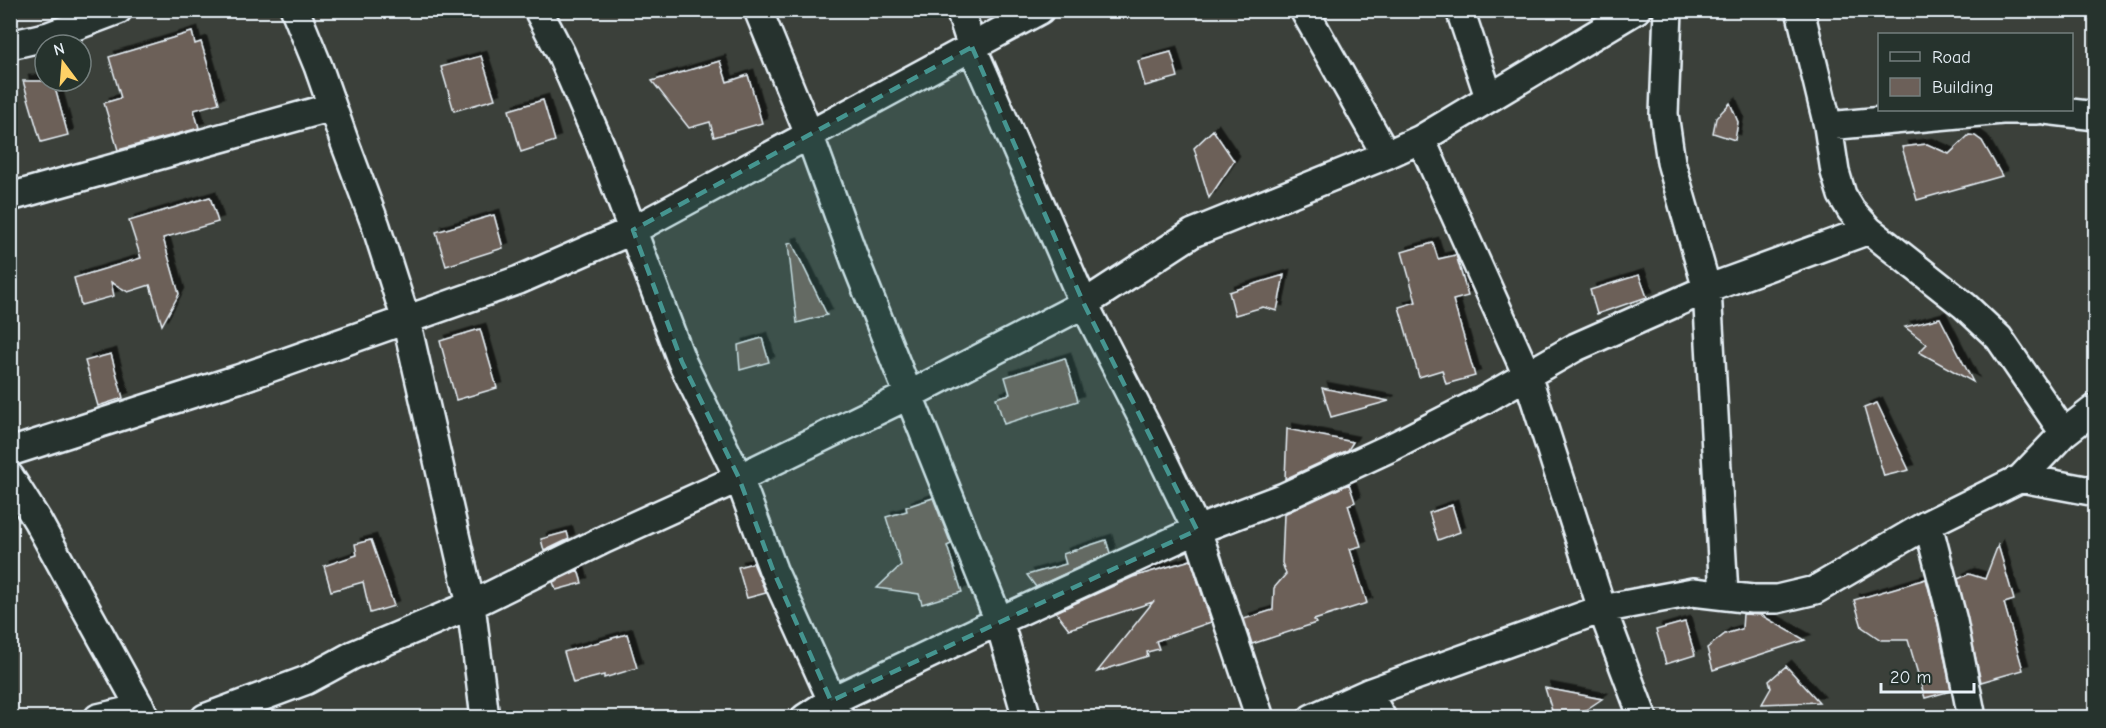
<svg xmlns="http://www.w3.org/2000/svg" width="2106" height="728" font-family="'Comic Neue',sans-serif">
	<style>
		.building { fill: #6c6059; stroke: #e8f1f8; stroke-width: 1.5; filter: url(#shadow) }
		.lines { fill: none; stroke-linecap: round; stroke-linejoin: round }
		.street-casing { stroke: #e8f1f8; stroke-width: 32 }
		.street { stroke: #26332d; stroke-width: 27 }
		.marked { fill: #459590; fill-opacity: 0.2; stroke: #459590; stroke-width: 4.5; stroke-dasharray: 12 8; stroke-linejoin: round }
	</style>
	<defs>
		<filter id="shadow"><feDropShadow dx="5.5" dy="-5.5" stdDeviation="0" flood-color="#0009"/></filter>
	</defs>
	<rect width="100%" height="100%" fill="#3b403a"/>
	<filter id="ink" filterUnits="userSpaceOnUse"><feTurbulence type="fractalNoise" baseFrequency=".0167" numOctaves="2"/><feDisplacementMap in="SourceGraphic" scale="12" xChannelSelector="R" yChannelSelector="G"/><feConvolveMatrix kernelMatrix="1 2 1 2 8 2 1 2 1" color-interpolation-filters="sRGB"/></filter>
	<g filter="url(#ink)">
		<!-- building -->
		<path class="building" d="M 192,32 L 195,44 L 201,42 L 219,103 L 194,110 L 199,128 L 118,150 L 104,103 L 121,98 L 109,57 Z
			M 1171,52 L 1178,77 L 1145,86 L 1138,61 Z
			M 481,56 L 495,99 L 454,111 L 441,67 Z
			M 720,61 L 727,82 L 748,75 L 762,123 L 714,137 L 710,122 L 689,128 L 652,81 Z
			M 23,81 L 53,81 L 68,135 L 41,142 Z
			M 543,100 L 555,141 L 521,152 L 509,110 Z
			M 1730,103 L 1738,122 L 1735,140 L 1713,133 L 1716,118 Z
			M 1213,130 L 1234,161 L 1209,198 L 1194,148 Z
			M 1969,135 L 1975,136 L 1982,141 L 2002,176 L 1917,200 L 1902,147 L 1927,144 L 1949,154 Z
			M 210,197 L 218,222 L 163,238 L 179,294 L 162,325 L 150,285 L 128,292 L 111,282 L 114,296 L 81,305 L 74,278 L 141,258 L 129,221 Z
			M 494,215 L 503,248 L 446,266 L 436,232 Z
			M 792,243 L 827,315 L 797,323 L 788,244 Z
			M 1433,243 L 1438,259 L 1456,255 L 1468,296 L 1453,300 L 1475,376 L 1446,384 L 1442,370 L 1419,377 L 1399,307 L 1416,302 L 1402,252 Z
			M 1284,275 L 1277,311 L 1263,307 L 1235,315 L 1229,292 Z
			M 1639,275 L 1647,297 L 1597,314 L 1590,290 Z
			M 1940,318 L 1971,378 L 1973,382 L 1919,352 L 1927,344 L 1905,327 Z
			M 480,329 L 497,388 L 456,400 L 440,341 Z
			M 762,338 L 769,362 L 740,370 L 738,345 Z
			M 111,354 L 123,398 L 98,406 L 85,361 Z
			M 1065,358 L 1078,401 L 1004,424 L 996,398 L 1010,394 L 1005,377 Z
			M 1322,388 L 1389,401 L 1331,417 Z
			M 1877,403 L 1909,470 L 1884,476 L 1864,408 Z
			M 1287,429 L 1353,442 L 1348,450 L 1285,479 Z
			M 1349,484 L 1355,502 L 1348,505 L 1361,546 L 1350,549 L 1367,603 L 1314,620 L 1316,623 L 1252,644 L 1244,619 L 1273,610 L 1274,588 L 1286,574 L 1282,563 L 1284,514 Z
			M 933,498 L 951,544 L 947,546 L 962,592 L 922,604 L 919,594 L 877,588 L 901,565 L 886,517 L 907,511 L 906,507 Z
			M 1452,505 L 1460,532 L 1438,540 L 1429,513 Z
			M 567,532 L 569,539 L 544,551 L 541,539 Z
			M 371,540 L 394,606 L 370,613 L 363,582 L 331,591 L 324,566 L 357,555 L 355,544 Z
			M 1106,540 L 1110,553 L 1036,587 L 1027,575 L 1066,564 L 1063,554 Z
			M 1998,545 L 2014,600 L 2004,603 L 2023,670 L 1981,682 L 1958,579 L 1969,574 L 1985,579 Z
			M 1191,560 L 1211,622 L 1156,641 L 1159,649 L 1147,652 L 1148,656 L 1097,672 L 1153,602 L 1069,629 L 1056,612 L 1133,577 Z
			M 753,563 L 766,593 L 747,598 L 738,567 Z
			M 578,570 L 582,583 L 556,590 L 553,582 Z
			M 1926,579 L 1938,624 L 1951,691 L 1925,698 L 1908,640 L 1881,640 L 1862,627 L 1854,600 Z
			M 1743,614 L 1761,615 L 1805,640 L 1713,670 L 1707,648 L 1725,634 L 1742,629 Z
			M 1685,622 L 1695,655 L 1666,664 L 1656,630 Z
			M 627,634 L 637,668 L 604,678 L 604,675 L 573,683 L 564,652 Z
			M 1786,666 L 1819,702 L 1762,704 L 1771,688 L 1769,681 Z
			M 1545,688 L 1602,699 L 1575,717 L 1554,717 Z"/>
		<g class="lines">
			<defs>
				<path id="street" d="M 295,10 L 318,66 L 346,146 L 376,226 L 406,320 L 471,605 L 485,718
					M 538,10 L 561,54 L 600,144 L 682,362 L 739,478 L 773,570 L 839,716
					M 758,10 L 809,134 L 856,263 L 999,621 L 1027,718
					M 960,10 L 972,47 L 1084,304 L 1146,425 L 1197,530 L 1260,718
					M 1304,10 L 1386,155
					M 1460,10 L 1489,97
					M 1668,10 L 1664,114 L 1671,162 L 1707,289 L 1724,595
					M 1800,10 L 1828,126 L 1835,172 L 1842,195 L 1851,210 L 1869,230 L 1965,306 L 1999,338 L 2064,433
					M 10,45 L 49,36 L 118,10
					M 2045,110 L 2096,116
					M 1828,126 L 2002,110 L 2037,110
					M 1421,139 L 1527,375 L 1602,609 L 1643,718
					M 10,197 L 332,107
					M 10,452 L 238,379 L 519,280 L 633,230 L 1040,10
					M 10,477 L 37,520 L 146,718
					M 2021,478 L 2096,492
					M 1928,524 L 1953,621 L 1972,718
					M 1368,693 L 1382,718
					M 98,718 L 141,708
					M 205,718 L 307,680 L 353,655 L 471,605 L 605,539 L 739,478 L 909,395 L 1084,304 L 1193,233 L 1386,155 L 1421,139 L 1636,10
					M 805,718 L 831,701 L 999,621 L 1197,530 L 1284,497 L 1396,445 L 1484,400 L 1576,347 L 1707,289 L 1869,230
					M 1312,718 L 1368,693 L 1602,609 L 1693,592 L 1752,599 L 1777,599 L 1815,590 L 1928,524 L 2021,478 L 2064,433 L 2096,408"/>
			</defs>
			<!-- street casing -->
			<use href="#street" class="street-casing"/>
			<!-- street -->
			<use href="#street" class="street"/>
		</g>
	</g>
	<!-- marked area -->
	<path class="marked" d="M 972,47 L 1084,304 L 1197,530 L 831,701 L 773,570 L 739,478 L 682,362 L 633,230 Z"/>
	<!-- margin -->
	<rect width="2106" height="728" fill="none" stroke="#26332d" stroke-width="36"/>
	<rect x="18" y="18" width="2070" height="692" fill="none" stroke="#e8f1f8" stroke-width="2" filter="url(#ink)"/>
	<!-- legend -->
	<rect x="1878" y="33" width="195" height="78" fill="#26332d" stroke="#747f7e" stroke-width="1.5"/>
	<rect x="1890" y="52" width="30" height="9" fill="#26332d" stroke="#747f7e" stroke-width="1.5"/>
	<text x="1932" y="63" font-size="18" fill="#e8f1f8">Road</text>
	<rect x="1890" y="78" width="30" height="18" fill="#6c6059" stroke="#747f7e" stroke-width="1.5"/>
	<text x="1932" y="93" font-size="18" fill="#e8f1f8">Building</text>
	<!-- north arrow -->
	<g transform="translate(63 63) rotate(344)"><circle r="28" fill="#26332d" stroke="#747f7e" stroke-width="1.5"/>
	<path d="M0-4.5L10 22L0 15L-10 22Z" fill="#ffd166"/>
	<text y="-9" font-size="16" font-weight="bold" text-anchor="middle" fill="#e8f1f8">N</text>
	</g>
	<!-- scale -->
	<path d="M1881 683v9h93v-9" fill="none" stroke="#e8f1f8" stroke-width="3"/>
	<text x="1890" y="683" font-size="18" fill="#e8f1f8" stroke="#26332d" stroke-width="4.5" paint-order="stroke">20 m</text>
</svg>
